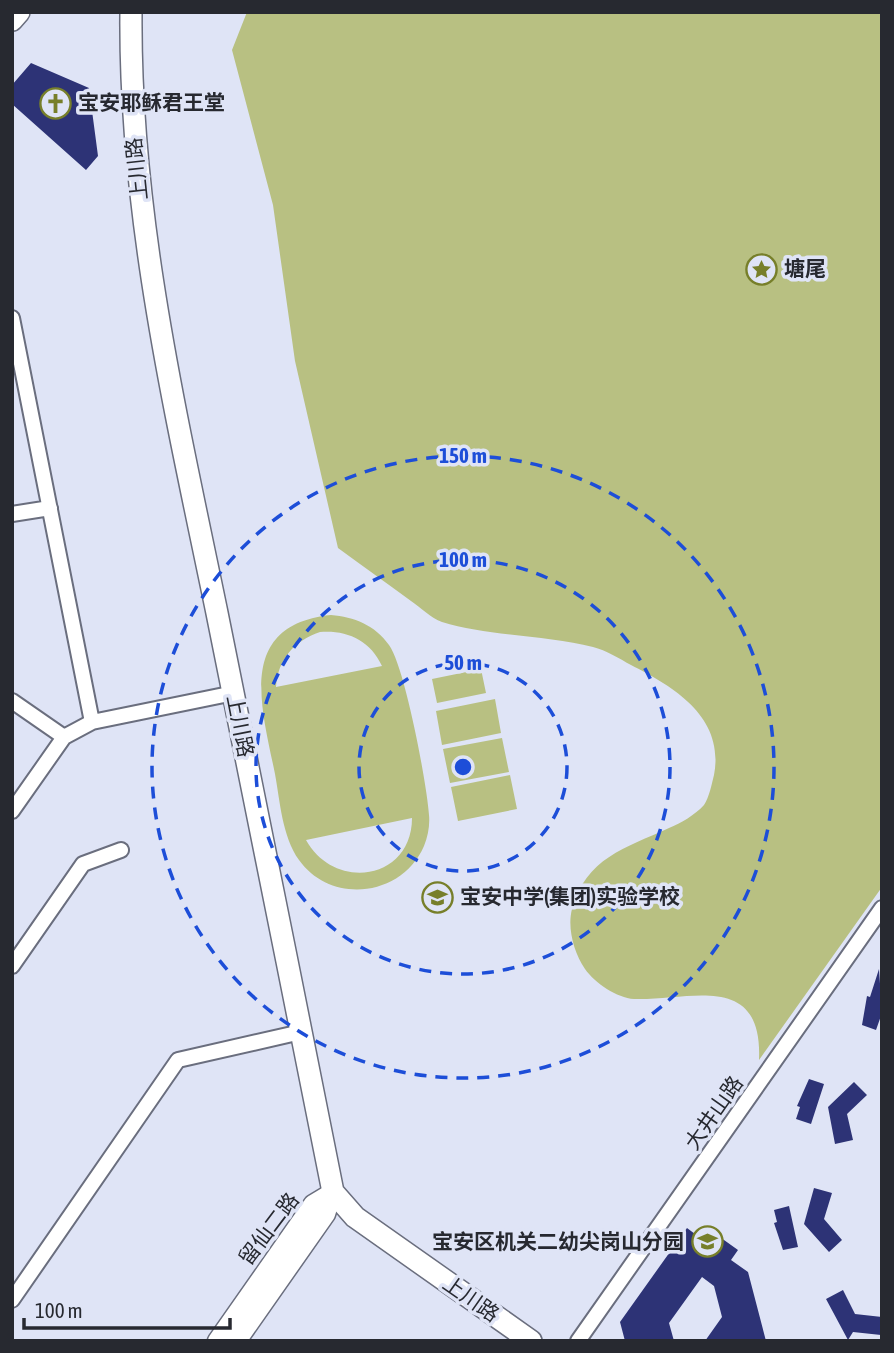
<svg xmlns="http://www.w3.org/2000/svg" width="894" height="1353" font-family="'Asap Condensed','Noto Sans SC',sans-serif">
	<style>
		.green { fill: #b8c082; fill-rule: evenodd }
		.building { fill: #2d3376 }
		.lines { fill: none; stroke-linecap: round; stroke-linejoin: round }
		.minor-casing { stroke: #6a6e7e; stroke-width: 18 }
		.tertiary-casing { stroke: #6a6e7e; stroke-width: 21 }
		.secondary-casing { stroke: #6a6e7e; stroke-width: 24 }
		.minor { stroke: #fff; stroke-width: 14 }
		.tertiary { stroke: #fff; stroke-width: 18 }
		.secondary { stroke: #fff; stroke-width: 21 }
		.ring { fill: none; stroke: #1d4ed8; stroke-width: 3.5; stroke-dasharray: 12 9 }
		.labels { text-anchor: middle; stroke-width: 7; stroke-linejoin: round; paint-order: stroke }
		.poi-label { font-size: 21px; font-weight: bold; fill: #272930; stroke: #dfe4f6; text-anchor: start }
		.street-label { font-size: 21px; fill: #272930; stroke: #dfe4f6 }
		.centre { fill: #1d4ed8; stroke: #dfe4f6; stroke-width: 3.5 }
		.ring-label { font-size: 21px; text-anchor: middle; font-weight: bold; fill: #1d4ed8; stroke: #dfe4f6; stroke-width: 7; stroke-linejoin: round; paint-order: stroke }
	</style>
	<rect width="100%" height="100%" fill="#dfe4f6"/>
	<!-- green -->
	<path class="green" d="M 247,12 L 877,12 L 882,15 L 882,887 L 759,1060 C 763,970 688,1001 634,999 C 617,998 595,983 585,969 C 574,953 567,928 572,909 C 586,858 625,848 669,828 C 681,823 695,815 704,805 C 709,798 712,783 714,775 C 725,717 674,687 631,665 C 620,659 606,650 593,647 C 547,635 486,636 442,622 C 431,618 420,607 411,601 C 387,583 362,566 338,548 L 295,361 L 273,205 L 232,50 Z
		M 331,615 C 354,617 375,625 389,645 C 405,667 427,785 429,815 C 430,825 428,836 424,846 C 402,897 331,905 299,860 C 282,836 280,801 275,774 C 262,709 235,625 331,615 ZM 320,632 C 347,630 370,640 382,666 L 276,687 C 278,659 294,641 320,632 ZM 412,818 C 412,880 335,892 306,840 Z
		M 481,669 L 486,693 L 437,703 L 432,679 Z
		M 495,699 L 501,733 L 442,745 L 436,711 Z
		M 502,738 L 509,772 L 450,783 L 443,749 Z
		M 510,775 L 517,809 L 458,821 L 451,787 Z"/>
	<!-- building -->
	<path class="building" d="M 31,63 L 89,88 L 98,156 L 86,170 L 12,104 L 12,85 Z
		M 879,969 L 882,1013 L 876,1030 L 862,1025 L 867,996 L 870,997 Z
		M 809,1079 L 824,1084 L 811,1124 L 796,1119 L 800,1107 L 797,1106 Z
		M 854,1082 L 867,1095 L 847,1114 L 853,1140 L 835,1144 L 828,1107 Z
		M 814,1188 L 832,1193 L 824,1219 L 842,1240 L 829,1252 L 804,1224 Z
		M 789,1206 L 798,1247 L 783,1250 L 774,1223 L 777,1222 L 774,1210 Z
		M 687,1228 L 703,1240 L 710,1230 L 738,1250 L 731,1260 L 748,1272 L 766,1341 L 705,1341 L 722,1317 L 714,1286 L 702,1277 L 669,1323 L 674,1341 L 625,1341 L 620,1322 Z
		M 843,1290 L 855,1314 L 882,1317 L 881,1335 L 853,1332 L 848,1340 L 826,1299 Z"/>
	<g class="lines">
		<defs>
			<path id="minor" d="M 12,318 L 92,722
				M 12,514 L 50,508
				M 12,701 L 64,737
				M 12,811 L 64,737 L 92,722 L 234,693
				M 12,966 L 83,864 L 121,850
				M 12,1300 L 178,1060 L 301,1032
				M 578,1341 L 882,908"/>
			<path id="tertiary" d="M 217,1341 L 313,1204 L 333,1192
				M 237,1341 L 326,1214 L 333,1192"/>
			<path id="secondary" d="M 131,12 C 129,216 176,414 217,613 C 257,806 294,999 333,1192 L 355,1217 L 531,1341
				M 12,20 L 19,12"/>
		</defs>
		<!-- minor casing -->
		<use href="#minor" class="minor-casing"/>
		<!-- tertiary casing -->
		<use href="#tertiary" class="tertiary-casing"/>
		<!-- secondary casing -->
		<use href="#secondary" class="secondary-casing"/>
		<!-- minor -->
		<use href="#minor" class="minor"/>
		<!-- tertiary -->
		<use href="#tertiary" class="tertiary"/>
		<!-- secondary -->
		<use href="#secondary" class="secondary"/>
	</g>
	<!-- distance rings -->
	<g class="ring">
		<circle cx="463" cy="767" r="104"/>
		<circle cx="463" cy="767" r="207"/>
		<circle cx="463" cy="767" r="311"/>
	</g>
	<!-- icons -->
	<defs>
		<symbol id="church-ring" viewBox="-11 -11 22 22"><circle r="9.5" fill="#dfe4f6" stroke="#777f2a" stroke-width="1.5"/><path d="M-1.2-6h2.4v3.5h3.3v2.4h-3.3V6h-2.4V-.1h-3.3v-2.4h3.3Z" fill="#777f2a"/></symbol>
		<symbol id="sight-ring" viewBox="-11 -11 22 22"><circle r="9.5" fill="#dfe4f6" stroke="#777f2a" stroke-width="1.5"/><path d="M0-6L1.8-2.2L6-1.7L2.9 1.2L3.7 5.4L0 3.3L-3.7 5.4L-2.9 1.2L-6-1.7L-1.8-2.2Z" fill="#777f2a"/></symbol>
		<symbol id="school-ring" viewBox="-11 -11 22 22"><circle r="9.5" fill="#dfe4f6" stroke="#777f2a" stroke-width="1.5"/><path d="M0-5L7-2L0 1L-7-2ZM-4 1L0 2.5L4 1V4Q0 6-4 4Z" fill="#777f2a"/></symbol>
	</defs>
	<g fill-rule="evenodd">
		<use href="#church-ring" x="38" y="86" width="35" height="35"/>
		<use href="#sight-ring" x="744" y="252" width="35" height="35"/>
		<use href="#school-ring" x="420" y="880" width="35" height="35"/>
		<use href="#school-ring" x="690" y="1224" width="35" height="35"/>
	</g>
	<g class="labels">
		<!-- poi labels -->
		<g class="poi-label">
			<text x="78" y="110">宝安耶稣君王堂</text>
			<text x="784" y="276">塘尾</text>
			<text x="460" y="904">宝安中学(集团)实验学校</text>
			<text x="684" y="1249" text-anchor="end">宝安区机关二幼尖岗山分园</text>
		</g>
		<!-- street labels -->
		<g class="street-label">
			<text transform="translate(137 169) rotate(-96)" y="7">上川路</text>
			<text transform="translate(240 726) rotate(79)" y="7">上川路</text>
			<text transform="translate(714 1113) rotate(-55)" y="7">大井山路</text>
			<text transform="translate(269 1229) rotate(-53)" y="7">留仙二路</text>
			<text transform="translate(471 1299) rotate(35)" y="7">上川路</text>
		</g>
	</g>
	<circle cx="463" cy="767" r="10" class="centre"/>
	<g class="ring-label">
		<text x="463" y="463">150 m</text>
		<text x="463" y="567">100 m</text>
		<text x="463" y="670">50 m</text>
	</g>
	<!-- border -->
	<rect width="894" height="1353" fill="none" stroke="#272930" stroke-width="28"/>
	<!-- scale -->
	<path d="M24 1318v10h206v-10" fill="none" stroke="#272930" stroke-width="3.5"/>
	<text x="35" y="1318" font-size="21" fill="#272930" stroke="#dfe4f6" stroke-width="5" paint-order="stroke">100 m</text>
</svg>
